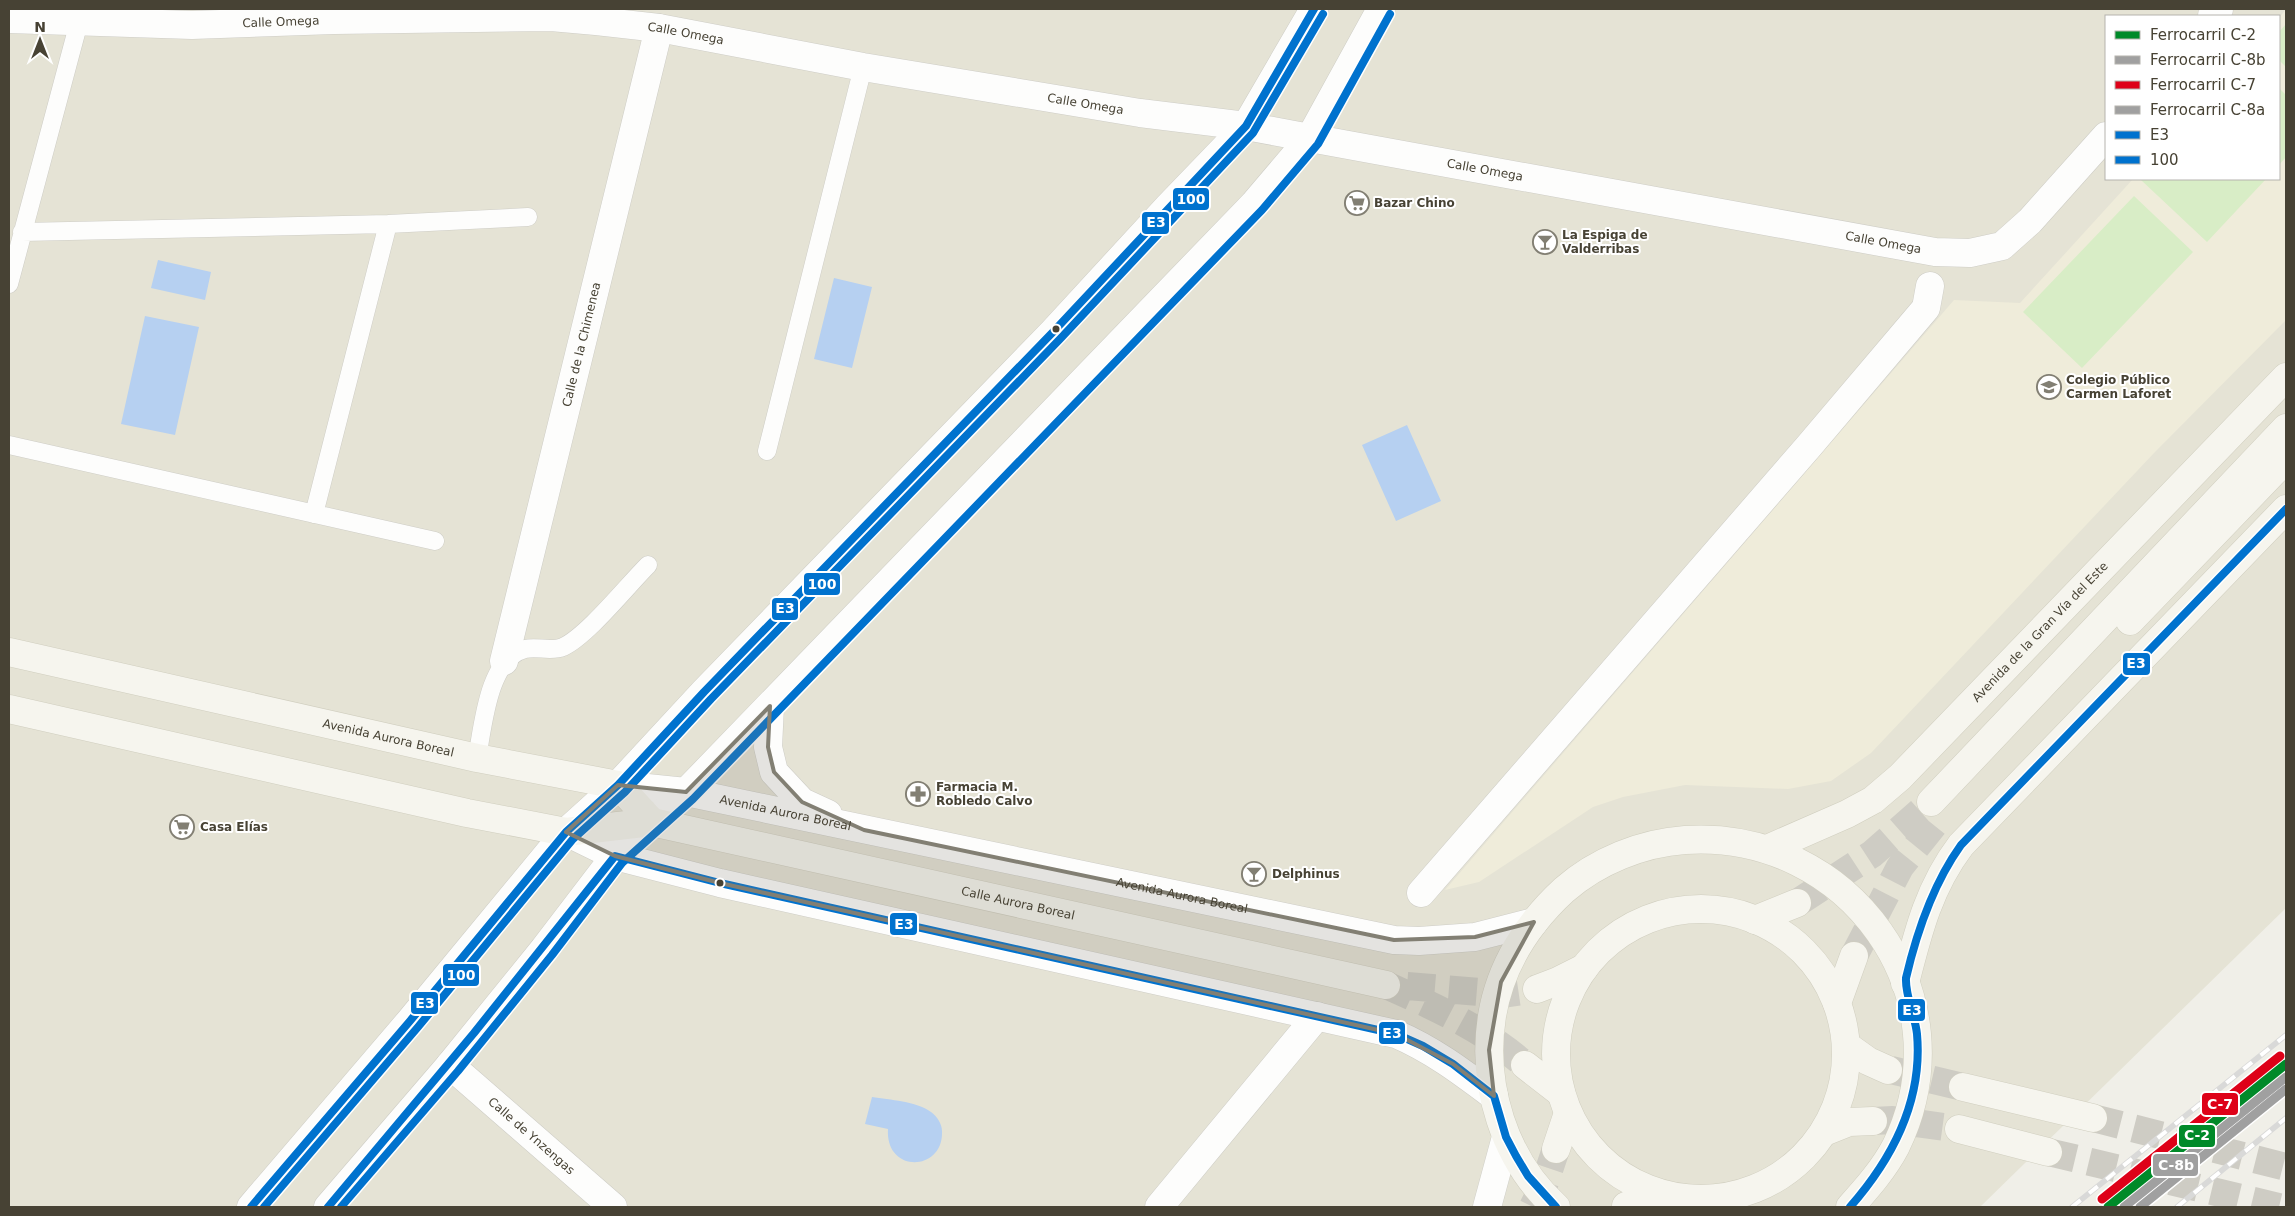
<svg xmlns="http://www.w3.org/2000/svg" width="2295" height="1216" font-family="'DejaVu Sans',sans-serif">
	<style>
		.residential { fill: #e5e3d5; fill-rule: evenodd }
		.education { fill: #efecda }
		.green { fill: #d8edc6 }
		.water { fill: #b6d0f1 }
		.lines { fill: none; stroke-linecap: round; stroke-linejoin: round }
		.secondary-tunnel { stroke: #ceccc4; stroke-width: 28; stroke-dasharray: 28 14; stroke-linecap: butt }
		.lane-casing { stroke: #cecdc6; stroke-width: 19 }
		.street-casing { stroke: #cecdc6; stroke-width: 29 }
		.secondary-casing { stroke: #d0cebf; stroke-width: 29 }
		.lane { stroke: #fdfdfc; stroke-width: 18 }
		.street { stroke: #fdfdfc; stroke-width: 28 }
		.secondary { stroke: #f6f5ee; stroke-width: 28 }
		.rail-casing { stroke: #d9d9d8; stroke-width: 5.5 }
		.rail { stroke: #fff; stroke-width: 4; stroke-dasharray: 11; stroke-linecap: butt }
		.bus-1-casing { stroke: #fff; stroke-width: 11 }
		.bus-2-casing { stroke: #fff; stroke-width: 11 }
		.bus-1 { stroke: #0072ce; stroke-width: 8 }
		.bus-2 { stroke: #0072ce; stroke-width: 8 }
		.rail-1-casing { stroke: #fff; stroke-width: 12 }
		.rail-2-casing { stroke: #fff; stroke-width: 12 }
		.rail-3-casing { stroke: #fff; stroke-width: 12 }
		.rail-4-casing { stroke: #fff; stroke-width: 12 }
		.rail-1 { stroke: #008a29; stroke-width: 9 }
		.rail-2 { stroke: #a0a0a0; stroke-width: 9 }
		.rail-3 { stroke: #de0118; stroke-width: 9 }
		.rail-4 { stroke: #a0a0a0; stroke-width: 9 }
		.marked { fill: #827f73; fill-opacity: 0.2; stroke: #827f73; stroke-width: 4; stroke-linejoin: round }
		.bus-dot { fill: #474234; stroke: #fff; stroke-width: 2 }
		.labels { text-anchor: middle; stroke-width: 4; stroke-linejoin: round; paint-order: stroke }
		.street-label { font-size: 12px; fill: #474234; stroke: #fff }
		.poi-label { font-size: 12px; font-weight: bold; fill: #474234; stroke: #fff; text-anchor: start }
		.line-badge { stroke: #fff; stroke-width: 2 }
		.badge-label { font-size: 14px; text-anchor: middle; font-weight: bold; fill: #fff }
	</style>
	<rect width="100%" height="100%" fill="#f0efe8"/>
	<!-- residential -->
	<path class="residential" d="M 9,9 L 2286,9 L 2286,908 L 1980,1207 L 9,1207 ZM 2106,16 L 2279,16 L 2279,179 L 2106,179 Z"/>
	<!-- education -->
	<path class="education" d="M 2286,9 L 2286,320 L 2154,453 L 1871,753 L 1831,781 L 1788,789 L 1685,785 L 1623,797 L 1593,807 L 1479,882 L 1445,890 L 1954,300 L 2020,303 L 2133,179 L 2279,179 L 2279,18 Z"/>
	<!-- green -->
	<path class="green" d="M 2286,24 L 2286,67 L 2279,60 L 2279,32 Z
		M 2279,88 L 2286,95 L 2286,157 L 2279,165 Z
		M 2142,179 L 2266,179 L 2207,242 L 2141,180 Z
		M 2134,196 L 2193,252 L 2082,368 L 2023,312 Z"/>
	<!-- water -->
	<path class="water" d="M 158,260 L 211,272 L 205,300 L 151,288 Z
		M 834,278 L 872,287 L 852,368 L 814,359 Z
		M 145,316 L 199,327 L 175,435 L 121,424 Z
		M 1407,425 L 1441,501 L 1396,521 L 1362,445 Z
		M 872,1097 C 890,1100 916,1101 931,1112 C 937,1116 942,1124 942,1131 C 944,1172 885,1174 888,1129 L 865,1124 Z"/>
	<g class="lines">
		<!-- secondary-tunnel -->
		<path class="secondary-tunnel" d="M 1797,903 L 1872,854 L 1931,802
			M 1854,956 L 1900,867 L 1941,816
			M 1386,985 C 1435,1007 1484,1029 1525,1065
			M 1407,986 L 1503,994 L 1537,989
			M 1891,1070 L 1963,1087
			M 2093,1118 L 2286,1167
			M 1873,1121 L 1893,1120 L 1959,1129
			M 2048,1152 L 2279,1207
			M 1533,1207 L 1544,1185 L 1556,1149"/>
		<defs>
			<path id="lane" d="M 22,232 L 388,224 L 528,217
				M 9,284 L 79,22
				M 9,445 L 435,541
				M 767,451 L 863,67
				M 314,514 L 388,224
				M 477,758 C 483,727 488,658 525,649 C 537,646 551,652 563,647 C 587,636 627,586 648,565"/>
			<g id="street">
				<path d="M 2212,16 L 2219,9"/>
				<path id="s1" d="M 9,19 L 192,25 L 334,20 L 551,17 L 596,21 L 659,28 L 863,67 L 1140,113 L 1246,126 L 1310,138 L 1935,252 L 1970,253 L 2002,246 L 2030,221 L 2106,136"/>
				<path id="s2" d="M 504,661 L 659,28"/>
				<path d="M 770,706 L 768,747 L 774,772 L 802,802 L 828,814"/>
				<path id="s3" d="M 618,785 L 686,792 L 1394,940 L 1419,941 L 1475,937 L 1534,922"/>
				<path d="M 566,832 L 615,856 L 720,883 L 1396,1034 C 1433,1050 1462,1072 1494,1096"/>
				<path d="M 1421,893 L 1809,446 L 1926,308 L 1930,286"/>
				<path id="s4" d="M 450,1065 L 613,1207"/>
				<path d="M 251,1207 L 410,1021 L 566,832 L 618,785 L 704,692 L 1053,332 L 1168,207 L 1246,126 L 1314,9"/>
				<path d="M 328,1207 L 450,1065 L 544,949 L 615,856 L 686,792 L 1254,204 L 1310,138 L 1381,9"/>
				<path d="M 1159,1207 L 1317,1016"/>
				<path d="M 1487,1207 L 1506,1137"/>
			</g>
			<g id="secondary">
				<path d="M 2130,621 L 2286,459"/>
				<path id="s5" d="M 9,652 L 477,758 L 618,785 L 652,822"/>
				<path id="s6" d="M 9,709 L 467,813 L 566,832 L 652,822 L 1386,985"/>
				<path d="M 1931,802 L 2286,428"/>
				<path id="s7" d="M 1767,849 L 1847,814 L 1873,800 L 1900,777 L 2286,377"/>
				<circle cx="1701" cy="1054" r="145"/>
				<path d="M 1755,920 L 1797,903"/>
				<path d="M 1905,983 C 1918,932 1929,887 1961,845 L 2286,509"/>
				<path d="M 1537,989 L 1558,981 L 1584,968"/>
				<path d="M 1837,1003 L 1854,956"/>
				<path d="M 1847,1046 L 1868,1061 L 1888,1070"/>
				<path d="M 1525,1065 L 1561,1093"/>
				<path d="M 1963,1087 L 2093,1118"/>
				<path d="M 1959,1129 L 2048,1152"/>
				<path d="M 1824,1132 L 1849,1122 L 1873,1121"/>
				<path d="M 1556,1149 L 1568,1113"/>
				<path d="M 1626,1206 L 1658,1193"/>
				<path d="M 1556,1207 C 1504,1160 1481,1085 1492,1016 C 1500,967 1527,924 1564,890 C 1597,861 1642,843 1685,840 C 1849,829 1969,995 1896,1146 C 1884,1169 1867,1188 1850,1207"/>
			</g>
		</defs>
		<!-- lane casing -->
		<use href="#lane" class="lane-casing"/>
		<!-- street casing -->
		<use href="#street" class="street-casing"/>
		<!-- secondary casing -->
		<use href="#secondary" class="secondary-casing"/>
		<!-- lane -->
		<use href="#lane" class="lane"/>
		<!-- street -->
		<use href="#street" class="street"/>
		<!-- secondary -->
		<use href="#secondary" class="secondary"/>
		<defs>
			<path id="rail" d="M 2072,1207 L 2286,1035
				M 2177,1207 L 2286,1118"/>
		</defs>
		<!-- rail casing -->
		<use href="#rail" class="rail-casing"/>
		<!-- rail -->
		<use href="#rail" class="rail"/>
		<defs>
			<path id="bus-1" d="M 251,1207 L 410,1021 L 566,832 L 618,785 L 704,692 L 1053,332 L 1246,126 L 1314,9
				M 328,1207 L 474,1033 L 615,856 L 720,883 L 1396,1034 L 1423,1046 L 1453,1064 L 1494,1096 L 1506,1137 L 1516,1156 L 1528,1176 L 1556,1207
				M 1850,1207 C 1893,1158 1923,1101 1917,1034 C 1915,1015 1905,996 1906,978 C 1917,931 1933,884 1961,845 L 2286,509"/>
			<path id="bus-2" d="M 264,1207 L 418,1027 L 573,839 L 625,792 L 711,699 L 1060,339 L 1253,133 L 1323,14
				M 341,1207 L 458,1071 L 552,955 L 622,863 L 693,799 L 1262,210 L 1318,144 L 1390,14"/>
		</defs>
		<!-- bus-1 casing -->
		<use href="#bus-1" class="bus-1-casing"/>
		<!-- bus-2 casing -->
		<use href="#bus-2" class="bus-2-casing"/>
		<!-- bus-1 -->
		<use href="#bus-1" class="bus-1"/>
		<!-- bus-2 -->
		<use href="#bus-2" class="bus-2"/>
		<defs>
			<path id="rail-1" d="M 2108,1207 L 2286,1064"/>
			<path id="rail-2" d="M 2124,1207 L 2286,1077"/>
			<path id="rail-3" d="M 2102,1199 L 2280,1056"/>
			<path id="rail-4" d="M 2140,1207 L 2286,1089"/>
		</defs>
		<!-- rail-1 casing -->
		<use href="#rail-1" class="rail-1-casing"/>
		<!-- rail-2 casing -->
		<use href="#rail-2" class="rail-2-casing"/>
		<!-- rail-3 casing -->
		<use href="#rail-3" class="rail-3-casing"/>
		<!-- rail-4 casing -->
		<use href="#rail-4" class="rail-4-casing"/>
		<!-- rail-1 -->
		<use href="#rail-1" class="rail-1"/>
		<!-- rail-2 -->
		<use href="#rail-2" class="rail-2"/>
		<!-- rail-3 -->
		<use href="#rail-3" class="rail-3"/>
		<!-- rail-4 -->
		<use href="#rail-4" class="rail-4"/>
	</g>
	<!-- marked area -->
	<path class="marked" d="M 770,706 L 768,747 L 774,772 L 802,802 L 864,830 L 1394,940 L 1475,937 L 1534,922 L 1501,982 L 1489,1050 L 1494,1096 L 1453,1064 L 1396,1034 L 720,883 L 615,856 L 566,832 L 618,785 L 686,792 Z"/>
	<!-- icons -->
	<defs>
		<symbol id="supermarket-ring" viewBox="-11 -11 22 22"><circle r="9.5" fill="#fff" stroke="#827f73" stroke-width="1.5"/><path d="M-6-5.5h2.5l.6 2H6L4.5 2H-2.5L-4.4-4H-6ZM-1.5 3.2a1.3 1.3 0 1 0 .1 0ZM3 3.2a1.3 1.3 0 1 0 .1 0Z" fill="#827f73"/></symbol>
		<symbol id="bar-ring" viewBox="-11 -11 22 22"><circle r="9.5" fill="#fff" stroke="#827f73" stroke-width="1.5"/><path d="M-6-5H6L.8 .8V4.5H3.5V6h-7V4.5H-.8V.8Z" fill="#827f73"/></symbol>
		<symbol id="school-ring" viewBox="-11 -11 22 22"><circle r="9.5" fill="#fff" stroke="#827f73" stroke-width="1.5"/><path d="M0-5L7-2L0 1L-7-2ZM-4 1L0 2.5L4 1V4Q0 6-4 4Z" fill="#827f73"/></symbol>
		<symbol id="pharmacy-ring" viewBox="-11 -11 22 22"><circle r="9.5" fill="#fff" stroke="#827f73" stroke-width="1.5"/><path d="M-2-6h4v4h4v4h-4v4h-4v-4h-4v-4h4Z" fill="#827f73"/></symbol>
	</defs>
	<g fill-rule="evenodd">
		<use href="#supermarket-ring" x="1343" y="189" width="28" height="28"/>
		<use href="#bar-ring" x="1531" y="228" width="28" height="28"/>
		<use href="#school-ring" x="2035" y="373" width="28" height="28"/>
		<use href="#pharmacy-ring" x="904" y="780" width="28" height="28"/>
		<use href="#supermarket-ring" x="168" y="813" width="28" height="28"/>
		<use href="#bar-ring" x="1240" y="860" width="28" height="28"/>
	</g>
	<!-- markers -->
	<g class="bus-dot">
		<circle cx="1056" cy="329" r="4.5"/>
		<circle cx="720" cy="883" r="4.5"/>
	</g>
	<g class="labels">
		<!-- street labels -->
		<g class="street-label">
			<text dy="4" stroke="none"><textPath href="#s1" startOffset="272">Calle Omega</textPath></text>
			<text dy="4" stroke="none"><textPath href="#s1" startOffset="678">Calle Omega</textPath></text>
			<text dy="4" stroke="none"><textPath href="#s1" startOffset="1084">Calle Omega</textPath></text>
			<text dy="4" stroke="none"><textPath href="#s1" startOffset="1489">Calle Omega</textPath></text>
			<text dy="4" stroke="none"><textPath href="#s1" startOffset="1894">Calle Omega</textPath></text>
			<text dy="4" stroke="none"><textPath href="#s2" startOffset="326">Calle de la Chimenea</textPath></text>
			<text dy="4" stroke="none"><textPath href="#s7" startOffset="354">Avenida de la Gran Vía del Este</textPath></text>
			<text dy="4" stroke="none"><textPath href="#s5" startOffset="389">Avenida Aurora Boreal</textPath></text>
			<text dy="4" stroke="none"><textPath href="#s3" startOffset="170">Avenida Aurora Boreal</textPath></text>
			<text dy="4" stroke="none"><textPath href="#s3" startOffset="575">Avenida Aurora Boreal</textPath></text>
			<text dy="4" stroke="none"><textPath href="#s6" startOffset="1032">Calle Aurora Boreal</textPath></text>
			<text dy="4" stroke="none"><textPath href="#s4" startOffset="108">Calle de Ynzengas</textPath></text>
		</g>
		<!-- poi labels -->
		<g class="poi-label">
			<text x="1374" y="207">Bazar Chino</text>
			<text x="1562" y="239">La Espiga de<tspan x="1562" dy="14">Valderribas</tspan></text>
			<text x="2066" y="384">Colegio Público<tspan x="2066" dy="14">Carmen Laforet</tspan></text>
			<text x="936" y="791">Farmacia M.<tspan x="936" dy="14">Robledo Calvo</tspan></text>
			<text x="200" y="831">Casa Elías</text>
			<text x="1272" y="878">Delphinus</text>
		</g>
	</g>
	<g class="line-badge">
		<rect x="1172" y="187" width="38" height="24" rx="5" fill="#0072ce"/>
		<rect x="1141" y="211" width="29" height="24" rx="5" fill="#0072ce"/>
		<rect x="803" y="572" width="38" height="24" rx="5" fill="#0072ce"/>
		<rect x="771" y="597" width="28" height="24" rx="5" fill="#0072ce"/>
		<rect x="2122" y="652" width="29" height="24" rx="5" fill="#0072ce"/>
		<rect x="889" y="912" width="29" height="24" rx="5" fill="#0072ce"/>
		<rect x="442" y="963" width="38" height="24" rx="5" fill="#0072ce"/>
		<rect x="410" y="991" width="29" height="24" rx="5" fill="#0072ce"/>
		<rect x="1897" y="998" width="29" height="24" rx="5" fill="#0072ce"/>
		<rect x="1378" y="1021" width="28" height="24" rx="5" fill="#0072ce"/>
		<rect x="2201" y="1092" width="38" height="24" rx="5" fill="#de0118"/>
		<rect x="2178" y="1124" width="38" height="24" rx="5" fill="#008a29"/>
		<rect x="2152" y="1153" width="47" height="24" rx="5" fill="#a0a0a0"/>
	</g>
	<g class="badge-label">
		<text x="1191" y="204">100</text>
		<text x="1156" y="227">E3</text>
		<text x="822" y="589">100</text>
		<text x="785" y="613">E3</text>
		<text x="2136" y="668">E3</text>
		<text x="904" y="929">E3</text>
		<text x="461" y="980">100</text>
		<text x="425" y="1008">E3</text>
		<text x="1912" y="1015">E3</text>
		<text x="1392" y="1038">E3</text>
		<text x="2220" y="1109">C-7</text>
		<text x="2197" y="1140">C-2</text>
		<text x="2176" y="1170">C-8b</text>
	</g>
	<!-- border -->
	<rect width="2295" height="1216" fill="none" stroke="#474234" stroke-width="20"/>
	<!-- legend -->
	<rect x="2105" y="15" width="175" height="165" fill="#ffffff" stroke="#b5b3ae"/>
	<rect x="2115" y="31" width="25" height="8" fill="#008a29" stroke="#b5b3ae"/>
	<text x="2150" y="40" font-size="15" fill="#474234">Ferrocarril C-2</text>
	<rect x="2115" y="56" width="25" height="8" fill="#a0a0a0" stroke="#b5b3ae"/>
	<text x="2150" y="65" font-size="15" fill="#474234">Ferrocarril C-8b</text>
	<rect x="2115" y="81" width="25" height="8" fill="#de0118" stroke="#b5b3ae"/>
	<text x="2150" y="90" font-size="15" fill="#474234">Ferrocarril C-7</text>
	<rect x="2115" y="106" width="25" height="8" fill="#a0a0a0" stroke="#b5b3ae"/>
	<text x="2150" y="115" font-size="15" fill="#474234">Ferrocarril C-8a</text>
	<rect x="2115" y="131" width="25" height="8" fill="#0072ce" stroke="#b5b3ae"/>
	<text x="2150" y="140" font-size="15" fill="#474234">E3</text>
	<rect x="2115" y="156" width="25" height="8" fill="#0072ce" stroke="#b5b3ae"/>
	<text x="2150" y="165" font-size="15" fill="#474234">100</text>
	<!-- north arrow -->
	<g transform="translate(40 40)" stroke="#ffffff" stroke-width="4" paint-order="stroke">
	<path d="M0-4L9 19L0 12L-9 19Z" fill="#474234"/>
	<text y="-8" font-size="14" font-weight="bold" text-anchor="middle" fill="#474234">N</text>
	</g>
</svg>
